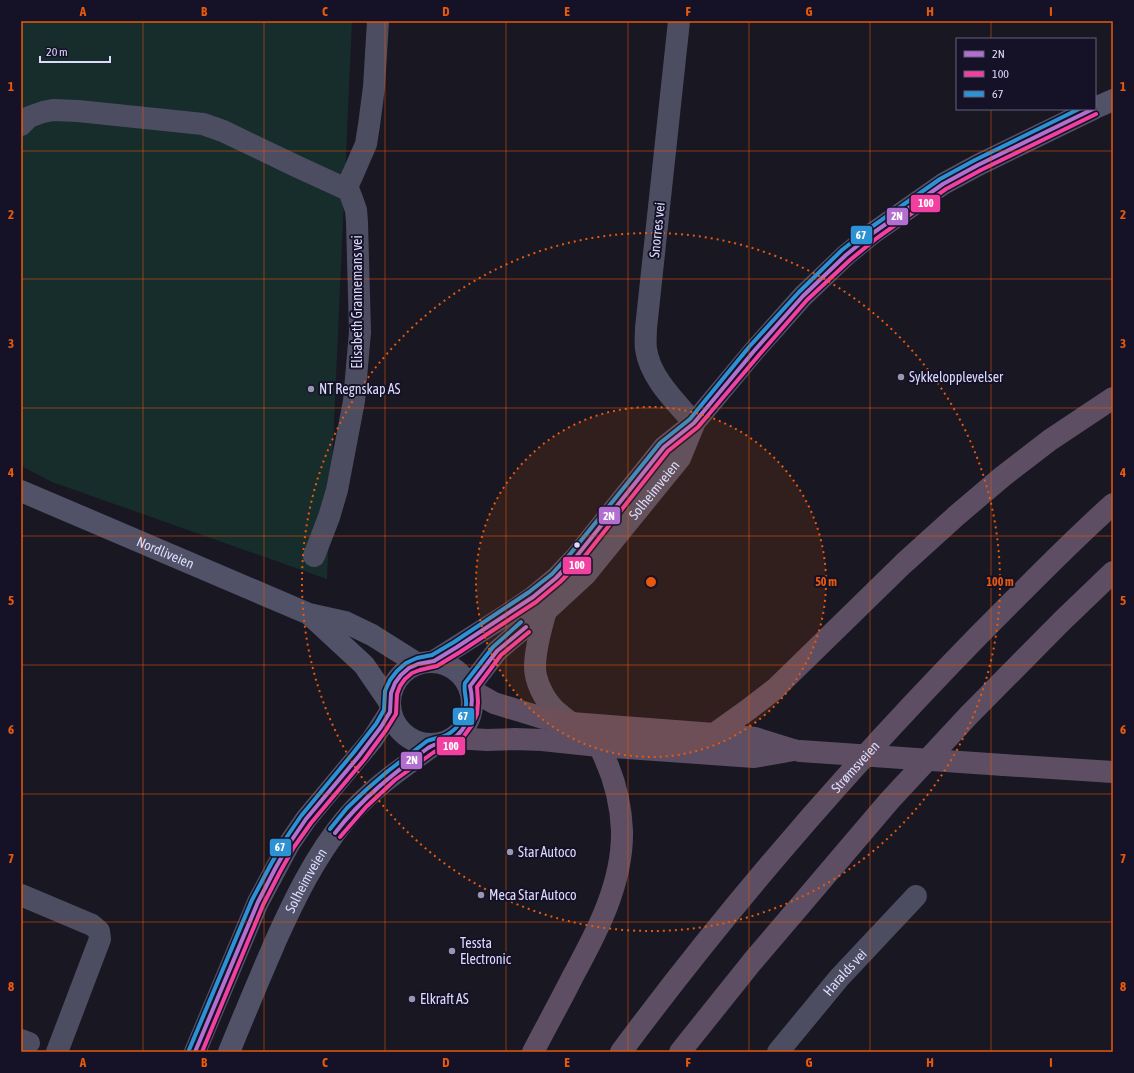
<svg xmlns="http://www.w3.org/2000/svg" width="1134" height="1073" font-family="'Asap Condensed',sans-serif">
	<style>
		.green { fill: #162d2c }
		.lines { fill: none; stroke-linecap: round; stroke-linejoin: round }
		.street { stroke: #4d4d62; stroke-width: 22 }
		.secondary { stroke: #515168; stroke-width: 22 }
		.highway { stroke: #5e4e63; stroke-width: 22 }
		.highway-bridge { stroke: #5e4e63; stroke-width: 22 }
		.bus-1-casing { stroke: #151227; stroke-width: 7 }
		.bus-2-casing { stroke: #151227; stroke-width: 7 }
		.bus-3-casing { stroke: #151227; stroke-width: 7 }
		.bus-1 { stroke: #b36fd0; stroke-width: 4 }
		.bus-2 { stroke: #f240a1; stroke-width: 4 }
		.bus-3 { stroke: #2d92d3; stroke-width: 4 }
		.grid { fill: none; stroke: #e8590c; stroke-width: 1; stroke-opacity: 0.55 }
		.ring { fill: none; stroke: #e8590c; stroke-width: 2; stroke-dasharray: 2 4 }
		.poi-dot { fill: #9896b0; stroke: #151227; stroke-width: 1.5 }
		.bus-dot { fill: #dddbfc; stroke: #151227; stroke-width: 1.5 }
		.labels { text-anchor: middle; stroke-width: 4; stroke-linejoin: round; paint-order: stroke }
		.street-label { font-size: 14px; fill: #dddbfc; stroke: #151227 }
		.poi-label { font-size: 14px; fill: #dddbfc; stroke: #151227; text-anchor: start }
		.centre { fill: #e8590c; stroke: #151227; stroke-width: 2 }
		.ring-label { font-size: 12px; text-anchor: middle; font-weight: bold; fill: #e8590c; stroke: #151227; stroke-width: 4; stroke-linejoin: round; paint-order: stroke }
		.line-badge { stroke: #151227; stroke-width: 1.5 }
		.badge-label { font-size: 11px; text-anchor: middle; font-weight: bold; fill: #fff }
		.neatline { fill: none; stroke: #e8590c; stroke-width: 1.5 }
		.grid-label { font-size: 13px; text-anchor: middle; font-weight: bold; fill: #e8590c }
	</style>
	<rect width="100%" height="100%" fill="#181722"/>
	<!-- green -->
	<path class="green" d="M 21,21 L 352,21 L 327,579 L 52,482 L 21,466 Z"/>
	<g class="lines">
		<!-- street -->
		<g class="street">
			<path d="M 679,21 L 646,328 C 646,335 645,342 646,349 C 650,378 676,402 694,423"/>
			<path d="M 21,125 L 29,117 L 43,112 L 53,110 L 78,111 L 203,124 L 223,131 L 298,167 L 346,189 L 349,191 L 351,196 L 356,210 L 357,222 L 360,332 L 354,401 L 337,490 L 329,517 L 314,556"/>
			<path d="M 346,189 L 353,174 L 366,144 L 369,125 L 374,87 L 378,21"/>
			<path d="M 21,895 L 92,925 L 99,931 L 100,939 L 57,1052"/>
			<path d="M 21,1040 L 29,1043"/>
			<path id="s1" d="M 778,1052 L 839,978 L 916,896"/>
		</g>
		<!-- secondary -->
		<g class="secondary">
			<path d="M 1095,108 L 1113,100"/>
			<path id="s2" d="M 21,491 L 309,614 L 345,622 L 372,635 L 418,664"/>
			<path d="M 546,611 C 541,628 535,649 535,667 C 535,681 544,699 554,709 C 559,714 565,718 571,723"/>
			<path d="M 310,615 L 364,665 L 390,703"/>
			<path d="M 434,661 L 505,616 L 533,597 L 556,578 L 576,557 L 664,447 L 694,423 L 754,351 L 803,296 L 846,255 L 873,233 L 943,184 L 978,165 L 1093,109"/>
			<circle cx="431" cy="703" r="41"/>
			<path id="s3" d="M 470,686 L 497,651 L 518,633 L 546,611 L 585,575 L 680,458 L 694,424"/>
			<path d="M 195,1052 L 258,902 L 289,844 L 306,819 L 372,740 L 390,712"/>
			<path id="s4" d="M 229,1052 C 244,1015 260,977 276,940 C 295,898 315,857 344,821 C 368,791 402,768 434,745"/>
		</g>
		<!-- highway -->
		<g class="highway">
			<path d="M 471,690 L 494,703 L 543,718 L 571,723 L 714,734 L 755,738 L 790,749"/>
			<path d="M 714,734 L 749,709 L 775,689 L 903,564 L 956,516 L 1002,477 L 1050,440 L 1113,398"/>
			<path d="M 454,738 L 487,740 L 515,739 L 542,740 L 599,746 L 754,757 L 794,750"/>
			<path d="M 1004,765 L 1113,772"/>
			<path d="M 533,1052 C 546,1027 560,1002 573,976 C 597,932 623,883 622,831 C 621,800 613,773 599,746"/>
			<path id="s5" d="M 621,1052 C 730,905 850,767 978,636 C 1022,592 1066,546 1113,504"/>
			<path d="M 680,1052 L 752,962 L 890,800 L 969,715 L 1062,621 L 1113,572"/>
		</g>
		<!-- highway-bridge -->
		<path class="highway-bridge" d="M 800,751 L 1004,765"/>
		<defs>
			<path id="bus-1" d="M 470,686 L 497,651 L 526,627
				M 335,833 C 361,799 394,773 428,748 C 440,740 451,745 462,730 C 472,716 474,702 470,686
				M 195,1052 L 258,902 L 275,869 L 289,844 L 306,819 L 359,756 L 381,727 L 390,712 L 391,693 L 395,683 L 401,675 L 409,668 L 418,664 L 434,661 L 457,647 L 533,597 L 556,578 L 576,557 L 664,447 L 694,423 L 754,351 L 803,296 L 846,255 L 873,233 L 943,184 L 978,165 L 1093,109"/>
			<path id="bus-2" d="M 340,837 L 366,807 L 395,780 L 434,752 L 451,746 L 464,736 L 472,725 L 477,714 L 478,702 L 477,687 L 501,655 L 529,632
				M 202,1052 L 263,905 L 280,872 L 294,847 L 311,823 L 364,760 L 386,730 L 396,714 L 397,694 L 400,686 L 405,679 L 412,673 L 420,670 L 437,666 L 460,652 L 536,602 L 560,582 L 581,561 L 668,451 L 698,427 L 759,355 L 807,300 L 850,260 L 877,238 L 946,189 L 981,170 L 1096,114"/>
			<path id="bus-3" d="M 330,829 L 347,808 L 367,789 L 388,771 L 427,741 C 432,739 437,738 442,737 C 456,732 465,719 466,705 C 467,698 463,690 465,683 L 493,647 L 521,622
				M 189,1050 L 252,900 L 270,866 L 284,841 L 301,816 L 354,752 L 376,724 L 384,710 L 385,691 L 390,680 L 397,671 L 406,663 L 417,658 L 432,655 L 454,642 L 529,592 L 552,574 L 571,553 L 660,443 L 690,419 L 749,347 L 799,292 L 842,250 L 870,228 L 940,179 L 975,160 L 1079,109"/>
		</defs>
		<!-- bus-1 casing -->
		<use href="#bus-1" class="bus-1-casing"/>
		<!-- bus-2 casing -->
		<use href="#bus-2" class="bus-2-casing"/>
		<!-- bus-3 casing -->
		<use href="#bus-3" class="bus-3-casing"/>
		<!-- bus-1 -->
		<use href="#bus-1" class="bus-1"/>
		<!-- bus-2 -->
		<use href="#bus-2" class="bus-2"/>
		<!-- bus-3 -->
		<use href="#bus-3" class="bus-3"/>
	</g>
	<!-- grid -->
	<path class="grid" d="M 143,21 L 143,1052M 264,21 L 264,1052M 385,21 L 385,1052M 506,21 L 506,1052M 628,21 L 628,1052M 749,21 L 749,1052M 870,21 L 870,1052M 991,21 L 991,39M 991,109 L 991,1052M 21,151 L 1113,151M 21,279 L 1113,279M 21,408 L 1113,408M 21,536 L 1113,536M 21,665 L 1113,665M 21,794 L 1113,794M 21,922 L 1113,922"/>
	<!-- distance rings -->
	<circle cx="651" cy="582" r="175" fill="#e8590c" fill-opacity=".12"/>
	<g class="ring">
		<circle cx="651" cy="582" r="175"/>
		<circle cx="651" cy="582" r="349"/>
	</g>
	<!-- markers -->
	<g class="poi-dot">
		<circle cx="901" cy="377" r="4"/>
		<circle cx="311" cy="389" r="4"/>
		<circle cx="510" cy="852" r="4"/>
		<circle cx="481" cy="895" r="4"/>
		<circle cx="452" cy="951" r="4"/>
		<circle cx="412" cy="999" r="4"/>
	</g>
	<circle class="bus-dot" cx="577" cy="545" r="3.5"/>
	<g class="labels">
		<!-- street labels -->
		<g class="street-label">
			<text transform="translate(657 230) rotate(-84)" y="5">Snorres vei</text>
			<text transform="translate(357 302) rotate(-90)" y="5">Elisabeth Grannemans vei</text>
			<text dy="5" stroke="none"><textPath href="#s3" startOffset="270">Solheimveien</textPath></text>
			<text dy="5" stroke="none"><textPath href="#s2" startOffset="157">Nordliveien</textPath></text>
			<text dy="5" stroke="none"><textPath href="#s5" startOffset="369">Strømsveien</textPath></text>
			<text dy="5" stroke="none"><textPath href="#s4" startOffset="188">Solheimveien</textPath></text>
			<text dy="5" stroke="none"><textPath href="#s1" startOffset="104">Haralds vei</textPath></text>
		</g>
		<!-- poi labels -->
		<g class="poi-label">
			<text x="909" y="382">Sykkelopplevelser</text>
			<text x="319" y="394">NT Regnskap AS</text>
			<text x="518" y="857">Star Autoco</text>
			<text x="489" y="900">Meca Star Autoco</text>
			<text x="460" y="948">Tessta<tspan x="460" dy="16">Electronic</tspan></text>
			<text x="420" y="1004">Elkraft AS</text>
		</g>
	</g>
	<circle cx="651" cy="582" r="6" class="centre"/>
	<g class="ring-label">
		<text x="826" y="586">50 m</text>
		<text x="1000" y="586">100 m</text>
	</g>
	<g class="line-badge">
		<rect x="910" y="194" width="31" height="19" rx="4" fill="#f240a1"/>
		<rect x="886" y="207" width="23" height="19" rx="4" fill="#b36fd0"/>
		<rect x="850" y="225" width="23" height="20" rx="4" fill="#2d92d3"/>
		<rect x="598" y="506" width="23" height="19" rx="4" fill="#b36fd0"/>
		<rect x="562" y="556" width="30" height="19" rx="4" fill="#f240a1"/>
		<rect x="452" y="707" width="23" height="19" rx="4" fill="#2d92d3"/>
		<rect x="436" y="736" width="30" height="20" rx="4" fill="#f240a1"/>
		<rect x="400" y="751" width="23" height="19" rx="4" fill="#b36fd0"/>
		<rect x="269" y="838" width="23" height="19" rx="4" fill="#2d92d3"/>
	</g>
	<g class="badge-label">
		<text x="926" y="207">100</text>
		<text x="897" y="220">2N</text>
		<text x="861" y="239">67</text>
		<text x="609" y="520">2N</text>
		<text x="577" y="569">100</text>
		<text x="463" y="720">67</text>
		<text x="451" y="750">100</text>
		<text x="412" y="764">2N</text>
		<text x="280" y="851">67</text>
	</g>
	<!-- border -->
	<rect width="1134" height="1073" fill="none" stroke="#151227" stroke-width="44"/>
	<!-- legend -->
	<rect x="956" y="38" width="140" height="72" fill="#151227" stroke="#65627c"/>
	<rect x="964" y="51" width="20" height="6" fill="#b36fd0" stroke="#65627c"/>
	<text x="992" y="58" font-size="12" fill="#dddbfc">2N</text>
	<rect x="964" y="71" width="20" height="6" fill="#f240a1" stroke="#65627c"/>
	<text x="992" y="78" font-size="12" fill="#dddbfc">100</text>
	<rect x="964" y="91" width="20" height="6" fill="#2d92d3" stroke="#65627c"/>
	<text x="992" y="98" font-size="12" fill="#dddbfc">67</text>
	<!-- scale -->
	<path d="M40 56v6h70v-6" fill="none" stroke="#dddbfc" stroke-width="2"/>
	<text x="46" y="56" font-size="12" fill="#dddbfc" stroke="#151227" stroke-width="3" paint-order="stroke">20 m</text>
	<rect x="22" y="22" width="1090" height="1029" class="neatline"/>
	<g class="grid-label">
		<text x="83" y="16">A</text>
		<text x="204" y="16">B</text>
		<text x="325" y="16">C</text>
		<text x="446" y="16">D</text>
		<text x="567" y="16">E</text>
		<text x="688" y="16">F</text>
		<text x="809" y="16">G</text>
		<text x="930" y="16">H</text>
		<text x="1051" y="16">I</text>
		<text x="11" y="91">1</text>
		<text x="1123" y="91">1</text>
		<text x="11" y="219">2</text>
		<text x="1123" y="219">2</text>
		<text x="11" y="348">3</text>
		<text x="1123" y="348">3</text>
		<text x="11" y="477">4</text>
		<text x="1123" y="477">4</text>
		<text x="11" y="605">5</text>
		<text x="1123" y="605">5</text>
		<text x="11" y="734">6</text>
		<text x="1123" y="734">6</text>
		<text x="11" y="863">7</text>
		<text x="1123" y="863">7</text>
		<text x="11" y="991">8</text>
		<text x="1123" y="991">8</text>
		<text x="83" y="1067">A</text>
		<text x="204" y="1067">B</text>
		<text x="325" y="1067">C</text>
		<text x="446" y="1067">D</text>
		<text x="567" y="1067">E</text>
		<text x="688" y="1067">F</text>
		<text x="809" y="1067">G</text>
		<text x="930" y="1067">H</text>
		<text x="1051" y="1067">I</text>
	</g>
</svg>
